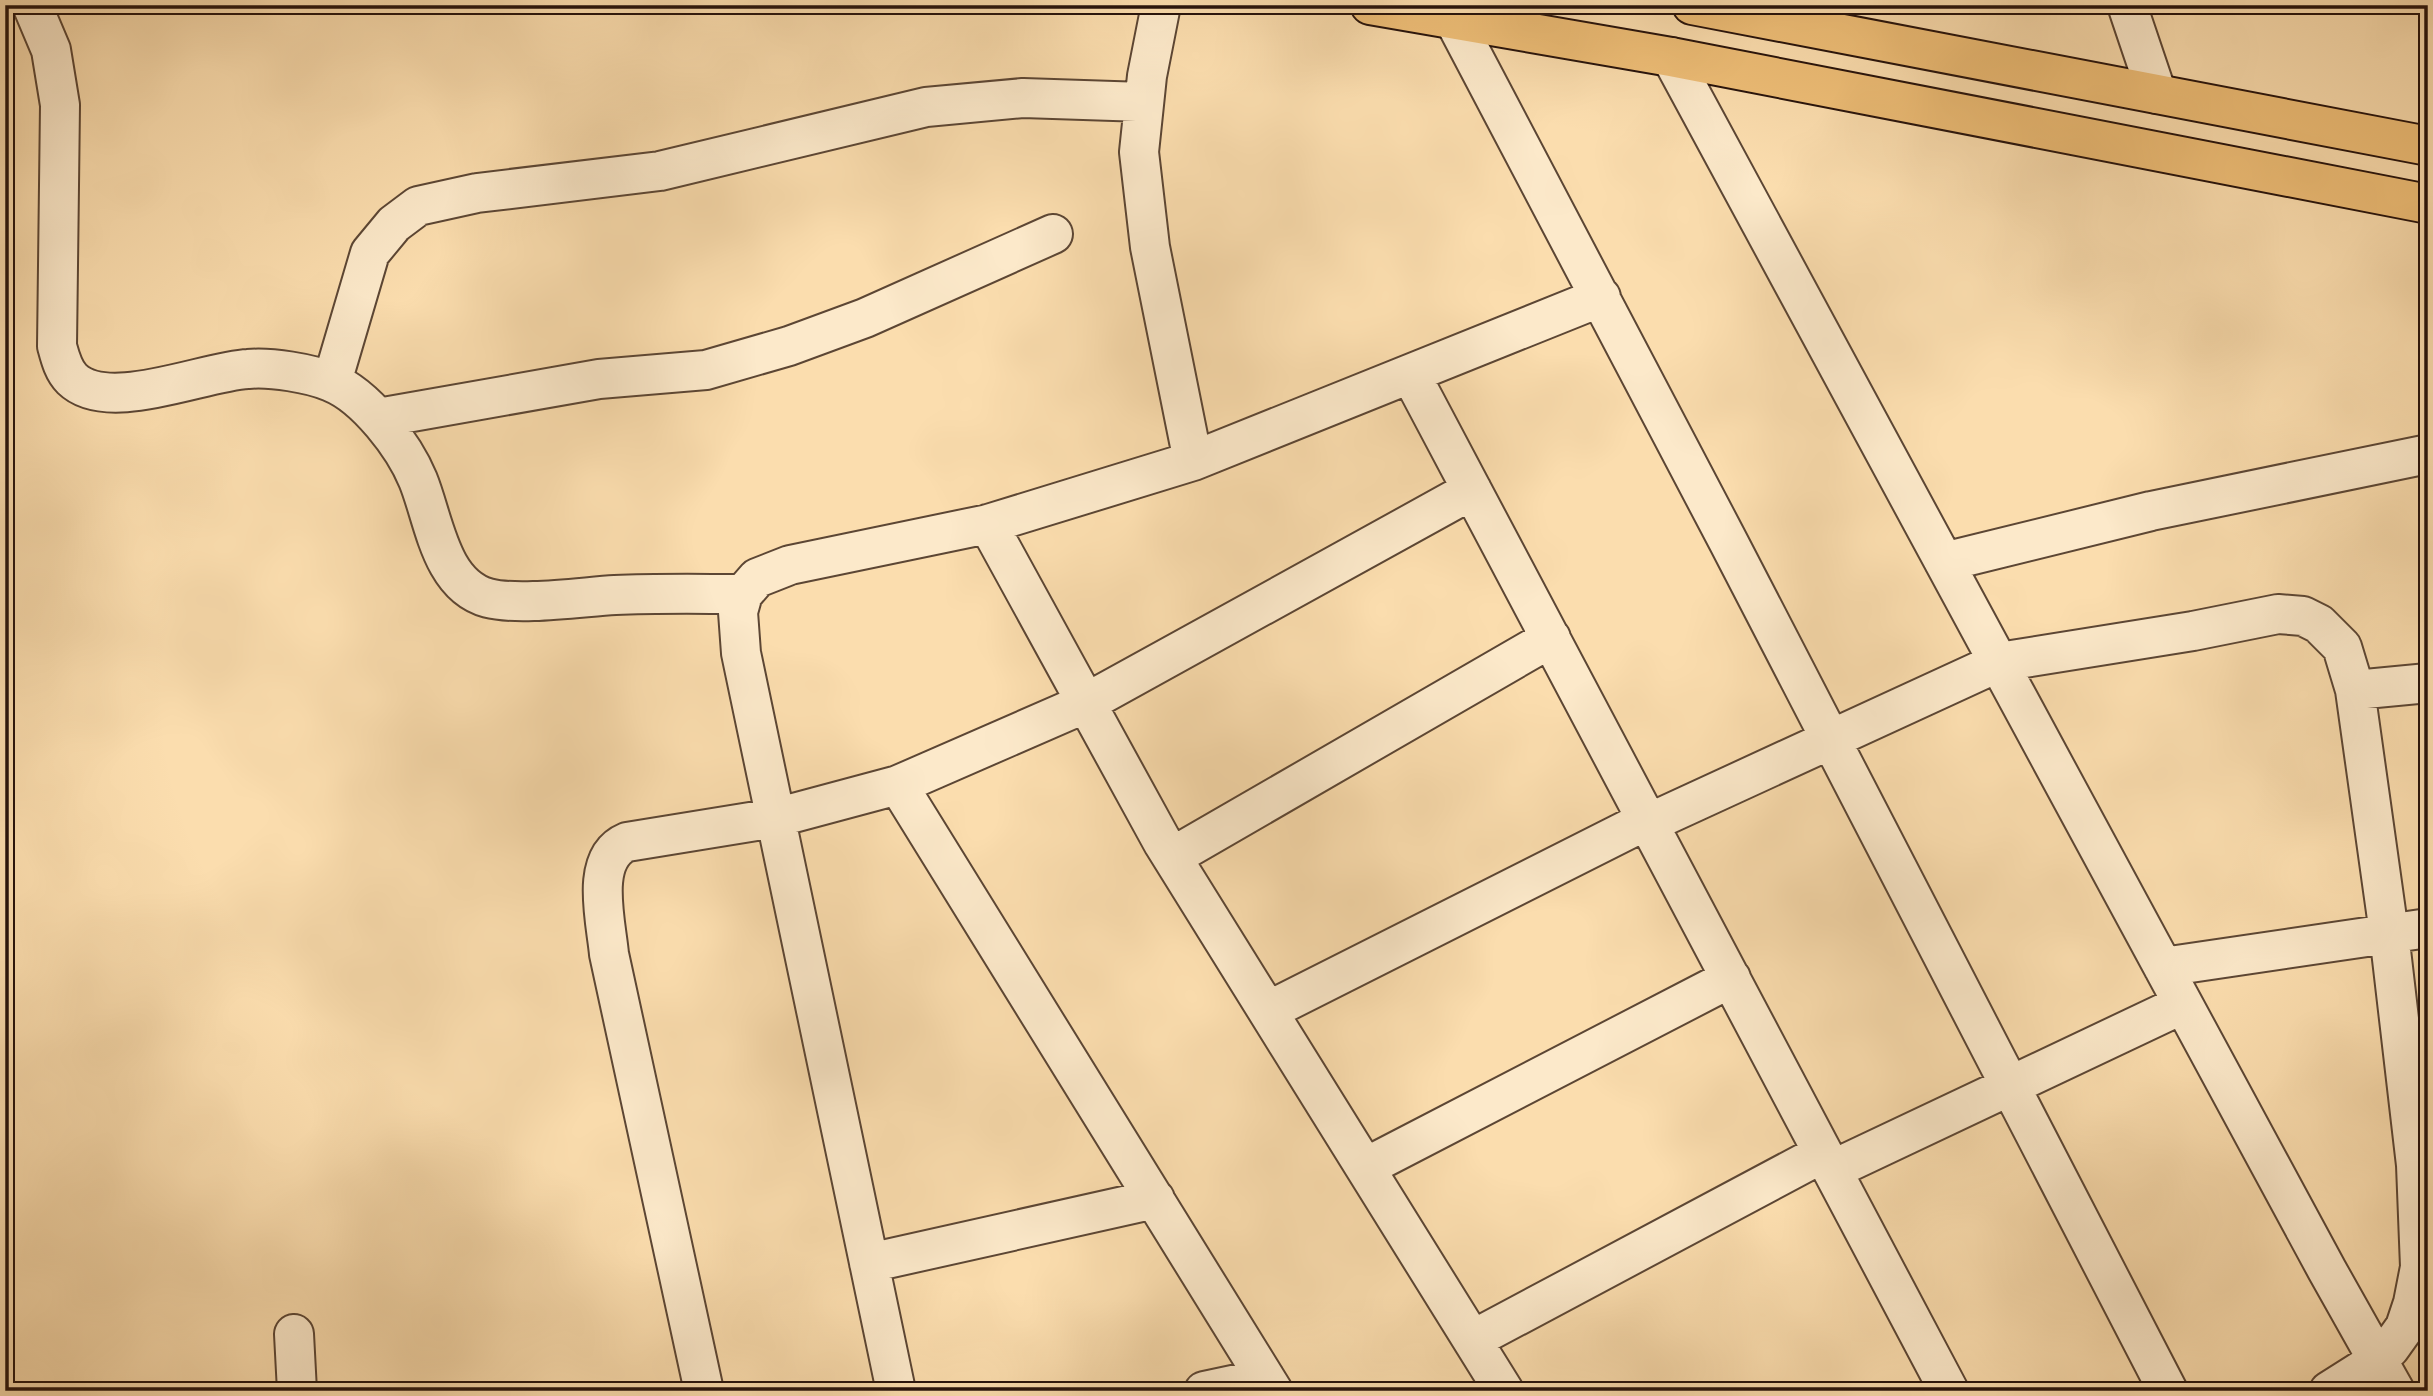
<svg xmlns="http://www.w3.org/2000/svg" width="2433" height="1396" font-family="'IM FELL Double Pica',serif">
	<style>
		.lines { fill: none; stroke-linecap: round; stroke-linejoin: round }
		.minor-casing { stroke: #5c4634; stroke-width: 42 }
		.major-casing { stroke: #27130c; stroke-width: 42 }
		.minor { stroke: #fce9ca; stroke-width: 38 }
		.major { stroke: #eebe77; stroke-width: 38 }
	</style>
	<rect width="100%" height="100%" fill="#fbddae"/>
	<filter id="stains"><feTurbulence type="fractalNoise" baseFrequency=".00286" numOctaves="4"/><feColorMatrix values="0 0 0 0 .2 0 0 0 0 .09 0 0 0 0 .02 0 0 0 .5 -.17"/></filter>
	<radialGradient id="worn" r=".72"><stop offset=".6" stop-color="#630" stop-opacity="0"/><stop offset="1" stop-color="#630" stop-opacity=".3"/></radialGradient>
	<g class="lines">
		<defs>
			<path id="minor" d="M 32,5 L 51,50 L 60,105 L 57,346 C 60,357 63,370 72,379 C 108,414 204,371 248,369 C 271,367 310,373 331,382 C 366,396 404,446 418,480 C 434,519 440,585 488,598 C 519,606 581,597 615,595 C 658,593 701,594 743,594
				M 1161,5 L 1147,76 L 1139,152 L 1150,247 L 1193,461
				M 2127,5 L 2157,94
				M 1454,20 L 1729,543 L 2168,1391
				M 1671,57 L 2327,1270 L 2395,1391
				M 1411,375 L 1949,1391
				M 332,382 L 370,253 L 394,224 L 418,206 L 477,193 L 660,171 L 926,107 L 1023,98 L 1144,102
				M 378,418 L 599,379 L 706,370 L 789,346 L 865,318 L 1053,234
				M 988,524 L 1163,843 L 1504,1391
				M 1944,562 L 2151,511 L 2428,454
				M 2355,690 L 2428,683
				M 898,785 L 1273,1391
				M 1649,823 L 1999,662 L 2193,631 L 2278,614 L 2303,616 L 2319,624 L 2342,647 L 2355,690 L 2389,933 L 2416,1165 L 2420,1267 L 2413,1303 L 2405,1327 L 2390,1348 L 2378,1360 L 2329,1391
				M 1172,857 L 1551,638
				M 2163,967 L 2428,928
				M 1268,1011 L 1647,820
				M 1366,1167 L 1731,978
				M 1832,1170 L 2183,1004
				M 869,1263 L 1155,1199
				M 294,1334 L 297,1391
				M 1474,1339 L 1823,1153
				M 704,1391 L 609,954 C 606,921 589,858 627,842 L 775,818 L 898,785 L 1086,703 L 1472,490
				M 896,1391 L 741,653 L 738,612 L 743,594 L 757,578 L 790,565 L 988,524 L 1193,461 L 1601,297
				M 1204,1391 L 1265,1378"/>
			<path id="major" d="M 1370,5 L 1671,57 L 2428,204
				M 1692,5 L 2428,146"/>
		</defs>
		<!-- minor casing -->
		<use href="#minor" class="minor-casing"/>
		<!-- major casing -->
		<use href="#major" class="major-casing"/>
		<!-- minor -->
		<use href="#minor" class="minor"/>
		<!-- major -->
		<use href="#major" class="major"/>
	</g>
	<!-- margin -->
	<rect width="2433" height="1396" fill="none" stroke="#fbddae" stroke-width="28"/>
	<rect x="7" y="7" width="2419" height="1382" fill="none" stroke="#27130c" stroke-width="3.5"/>
	<rect x="14" y="14" width="2405" height="1368" fill="none" stroke="#27130c" stroke-width="2"/>
	<rect width="100%" height="100%" filter="url(#stains)"/>
	<rect width="100%" height="100%" fill="url(#worn)"/>
</svg>
